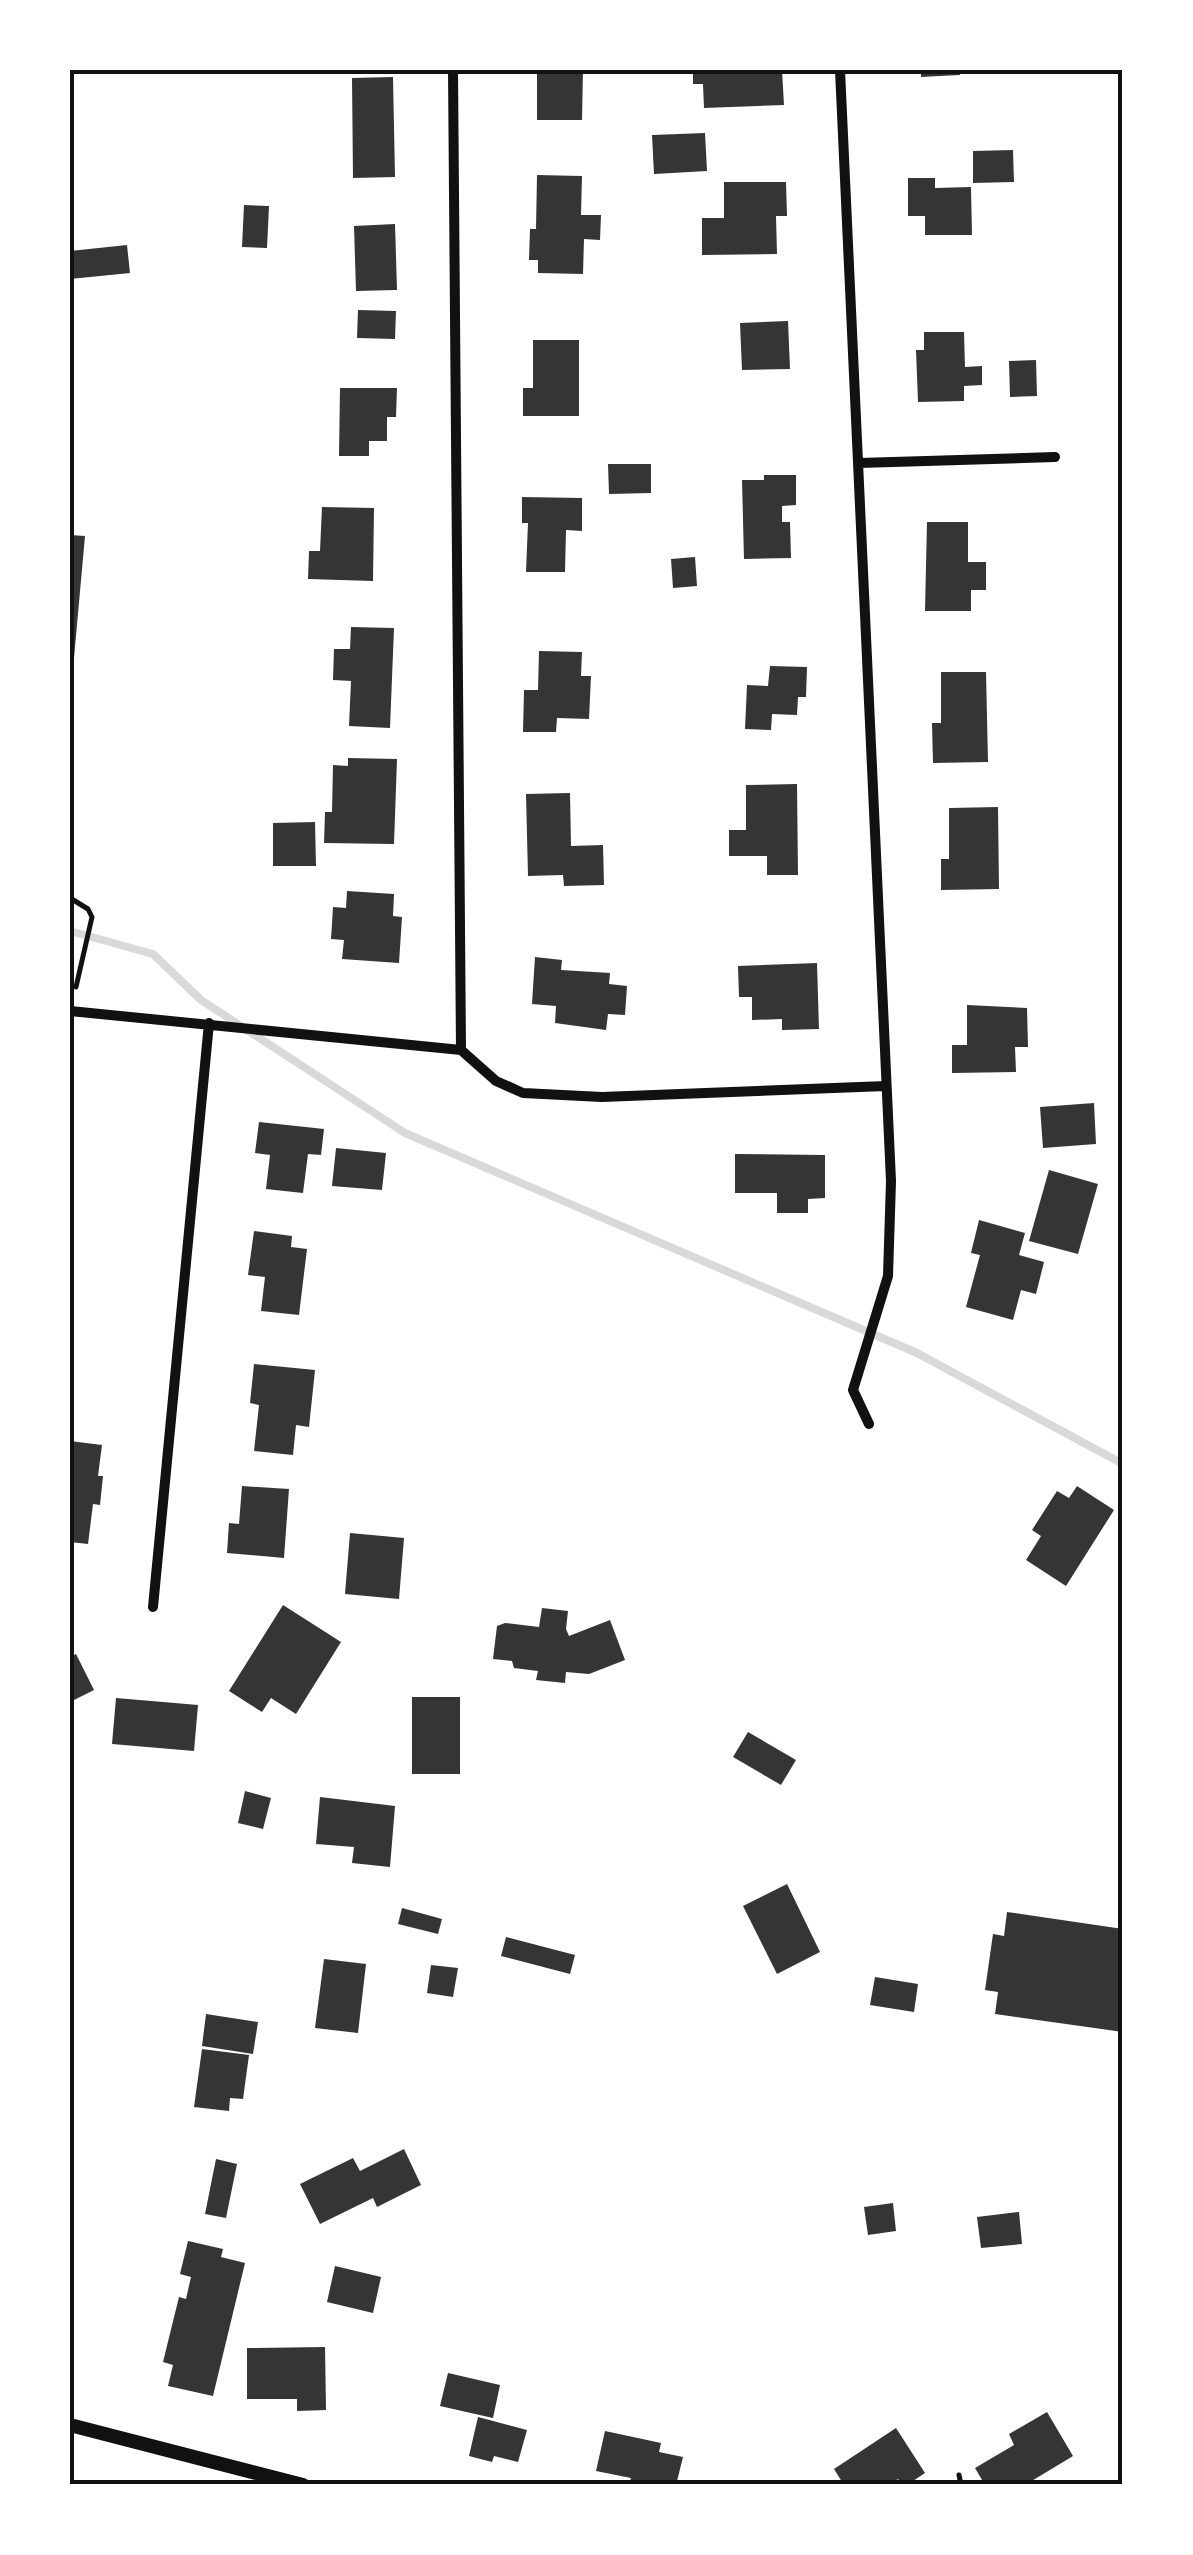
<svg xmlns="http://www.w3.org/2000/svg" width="1193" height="2555" font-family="'Varela Round',sans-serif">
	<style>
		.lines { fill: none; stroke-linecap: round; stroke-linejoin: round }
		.stream { stroke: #d9d9d9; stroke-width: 8 }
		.building { fill: #353535 }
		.path { stroke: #111; stroke-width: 5 }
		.service { stroke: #111; stroke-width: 5 }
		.minor { stroke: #111; stroke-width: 10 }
		.tertiary { stroke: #111; stroke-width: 14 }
		.neatline { fill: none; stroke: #111; stroke-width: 4 }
	</style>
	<rect width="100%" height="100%" fill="#fff"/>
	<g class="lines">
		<!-- stream -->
		<path class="stream" d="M 70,931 L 153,954 L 201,1000 L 405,1133 L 917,1353 L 1123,1464"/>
	</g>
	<!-- building -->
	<path class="building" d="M 537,70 L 583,70 L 582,120 L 537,120 Z
		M 693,70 L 782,70 L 784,105 L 704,108 L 703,84 L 693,84 Z
		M 921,70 L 960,70 L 960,75 L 921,77 Z
		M 393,77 L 395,177 L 353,178 L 352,78 Z
		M 705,133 L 707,171 L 654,174 L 652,135 Z
		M 1013,150 L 1014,182 L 973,183 L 973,151 Z
		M 537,175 L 582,176 L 581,215 L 601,215 L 600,240 L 584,239 L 583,274 L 538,273 L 538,260 L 529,260 L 530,229 L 536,229 Z
		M 908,178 L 935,178 L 935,188 L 971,187 L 972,235 L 925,235 L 925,216 L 908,216 Z
		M 724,182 L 786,182 L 787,216 L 776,216 L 777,254 L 702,255 L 702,218 L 724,218 Z
		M 244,205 L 269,206 L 267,248 L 242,247 Z
		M 395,224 L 397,290 L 356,291 L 354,226 Z
		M 127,245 L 130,273 L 70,279 L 70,251 Z
		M 358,310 L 396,311 L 395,339 L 357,338 Z
		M 788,321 L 790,369 L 742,370 L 740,323 Z
		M 924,332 L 964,332 L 965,367 L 982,366 L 982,385 L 964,386 L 964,401 L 918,402 L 916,350 L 924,350 Z
		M 533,340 L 579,340 L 579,416 L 523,416 L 523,388 L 533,388 Z
		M 1036,360 L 1037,396 L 1010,397 L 1009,361 Z
		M 340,388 L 397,388 L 396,417 L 387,417 L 387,441 L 369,441 L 369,456 L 339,456 Z
		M 608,464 L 651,464 L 651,493 L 609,494 Z
		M 764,475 L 796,475 L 796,505 L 782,506 L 782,522 L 790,522 L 791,558 L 744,559 L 742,480 L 764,480 Z
		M 522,497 L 582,498 L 582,531 L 566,530 L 565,572 L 526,572 L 528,523 L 522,523 Z
		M 322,507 L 374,508 L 373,581 L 308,579 L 309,551 L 320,551 Z
		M 927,522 L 968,522 L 968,562 L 986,562 L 986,590 L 971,590 L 971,611 L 925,611 Z
		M 70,535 L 85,536 L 74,658 L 70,657 Z
		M 695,557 L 697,586 L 673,588 L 671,559 Z
		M 351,627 L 394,628 L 390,728 L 349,726 L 351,681 L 333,680 L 334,649 L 350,649 Z
		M 539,651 L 582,652 L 581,676 L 591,676 L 589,719 L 557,718 L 556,732 L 523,732 L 524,690 L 538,690 Z
		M 770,666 L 807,667 L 806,697 L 798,697 L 797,715 L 772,714 L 771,730 L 745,729 L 747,685 L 768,686 Z
		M 941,672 L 986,672 L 988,762 L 933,763 L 932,723 L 941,723 Z
		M 348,758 L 397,759 L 394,844 L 324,843 L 325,812 L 332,812 L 333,765 L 348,766 Z
		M 797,784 L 798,875 L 767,875 L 767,856 L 729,856 L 729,830 L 746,830 L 746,785 Z
		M 570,793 L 571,846 L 603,845 L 604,885 L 564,886 L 563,875 L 528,876 L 526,794 Z
		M 998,807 L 999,889 L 941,890 L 941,859 L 949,859 L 949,808 Z
		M 315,822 L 316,866 L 273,866 L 273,823 Z
		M 347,891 L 394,894 L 393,916 L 402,917 L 399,963 L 342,959 L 344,940 L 331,939 L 333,907 L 346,908 Z
		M 535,957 L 562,960 L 561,970 L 610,973 L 609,984 L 627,986 L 625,1015 L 608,1014 L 606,1030 L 555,1023 L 556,1006 L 532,1004 Z
		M 817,963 L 819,1029 L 782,1030 L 782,1019 L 752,1020 L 752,997 L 739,997 L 738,966 Z
		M 967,1005 L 1027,1008 L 1028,1047 L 1015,1047 L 1016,1072 L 952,1073 L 952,1045 L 967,1045 Z
		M 1094,1103 L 1096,1144 L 1043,1148 L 1040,1107 Z
		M 259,1122 L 324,1129 L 321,1155 L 308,1154 L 303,1193 L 266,1189 L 270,1155 L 255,1153 Z
		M 336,1148 L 386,1153 L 382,1190 L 332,1186 Z
		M 735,1154 L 825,1155 L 825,1198 L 808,1199 L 808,1213 L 777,1213 L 777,1193 L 735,1193 Z
		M 1049,1170 L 1098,1184 L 1078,1254 L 1029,1241 Z
		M 979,1220 L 1025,1233 L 1019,1255 L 1044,1262 L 1036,1294 L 1021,1290 L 1013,1320 L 966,1307 L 980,1255 L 971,1253 Z
		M 254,1231 L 292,1236 L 291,1247 L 307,1249 L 299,1315 L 261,1311 L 265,1277 L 248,1275 Z
		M 254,1364 L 315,1370 L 309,1427 L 296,1425 L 293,1455 L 254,1451 L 259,1405 L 250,1403 Z
		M 70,1441 L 102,1445 L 98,1476 L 103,1476 L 100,1505 L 93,1504 L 88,1544 L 70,1542 Z
		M 242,1486 L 289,1489 L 284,1558 L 227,1553 L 229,1523 L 239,1524 Z
		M 1077,1486 L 1114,1510 L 1066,1586 L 1026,1560 L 1041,1536 L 1032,1530 L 1057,1491 L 1069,1498 Z
		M 350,1533 L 404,1538 L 399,1599 L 345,1594 Z
		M 283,1605 L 341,1642 L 296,1714 L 271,1698 L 262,1712 L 229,1691 Z
		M 542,1608 L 568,1611 L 566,1629 L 569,1636 L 610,1620 L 625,1660 L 589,1674 L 566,1672 L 565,1683 L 536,1680 L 538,1671 L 514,1668 L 512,1661 L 493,1659 L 497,1626 L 505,1623 L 539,1627 Z
		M 76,1654 L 94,1690 L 70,1702 L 70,1657 Z
		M 412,1697 L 460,1697 L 460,1774 L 412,1774 Z
		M 116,1698 L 198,1705 L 194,1751 L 112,1744 Z
		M 748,1732 L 796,1760 L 781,1785 L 733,1757 Z
		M 245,1791 L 271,1798 L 263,1829 L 238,1823 Z
		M 320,1797 L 395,1806 L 390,1867 L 352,1863 L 354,1847 L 316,1844 Z
		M 787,1884 L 820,1952 L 777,1974 L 743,1906 Z
		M 402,1908 L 442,1919 L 438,1934 L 398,1924 Z
		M 1007,1912 L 1123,1929 L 1123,2032 L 995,2014 L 998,1992 L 985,1990 L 993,1934 L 1004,1936 Z
		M 506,1937 L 575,1955 L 570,1974 L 501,1956 Z
		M 324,1959 L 366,1964 L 358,2033 L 315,2028 Z
		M 431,1965 L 458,1968 L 453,1997 L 427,1993 Z
		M 875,1977 L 918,1984 L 914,2012 L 870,2005 Z
		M 206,2014 L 258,2022 L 253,2054 L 202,2046 Z
		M 202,2049 L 249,2055 L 243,2099 L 230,2098 L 229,2111 L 194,2107 Z
		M 404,2149 L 421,2185 L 377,2207 L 373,2198 L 320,2224 L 300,2184 L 353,2158 L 360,2171 Z
		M 216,2159 L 237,2164 L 226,2218 L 205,2214 Z
		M 893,2203 L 896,2231 L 868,2235 L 864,2207 Z
		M 1019,2212 L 1022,2244 L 981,2248 L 977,2217 Z
		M 188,2241 L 223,2249 L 221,2257 L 245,2263 L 213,2396 L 168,2386 L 173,2365 L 163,2362 L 179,2297 L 186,2299 L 191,2277 L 180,2274 Z
		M 335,2266 L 381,2277 L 373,2313 L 327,2302 Z
		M 325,2347 L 326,2410 L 297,2411 L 297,2399 L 247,2399 L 247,2348 Z
		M 448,2373 L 500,2385 L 493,2418 L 440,2406 Z
		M 1047,2412 L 1073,2456 L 1025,2485 L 985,2485 L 975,2468 L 1014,2445 L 1009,2434 Z
		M 478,2417 L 527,2430 L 518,2462 L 494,2456 L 492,2462 L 469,2456 Z
		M 896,2428 L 925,2473 L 907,2485 L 902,2485 L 898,2479 L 888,2485 L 844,2485 L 834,2469 Z
		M 605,2431 L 661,2443 L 659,2452 L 683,2457 L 676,2485 L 629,2485 L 631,2478 L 596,2471 Z"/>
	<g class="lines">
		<!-- path -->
		<path class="path" d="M 70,898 L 88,909 L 92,917 L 76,987"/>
		<!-- service -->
		<path class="service" d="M 959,2475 L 961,2485"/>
		<!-- minor -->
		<path class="minor" d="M 453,70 L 461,1050
			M 840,70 L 891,1181 L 888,1276 L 853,1390 L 869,1424
			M 859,463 L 1055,457
			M 70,1011 L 461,1050 L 496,1081 L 523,1093 L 602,1097 L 886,1086
			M 153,1607 L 209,1023"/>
		<!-- tertiary -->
		<path class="tertiary" d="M 70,2425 L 303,2485"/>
	</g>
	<!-- border -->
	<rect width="1193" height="2555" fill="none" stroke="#ffffff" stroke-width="145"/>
	<rect x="72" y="72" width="1048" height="2410" class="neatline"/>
</svg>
